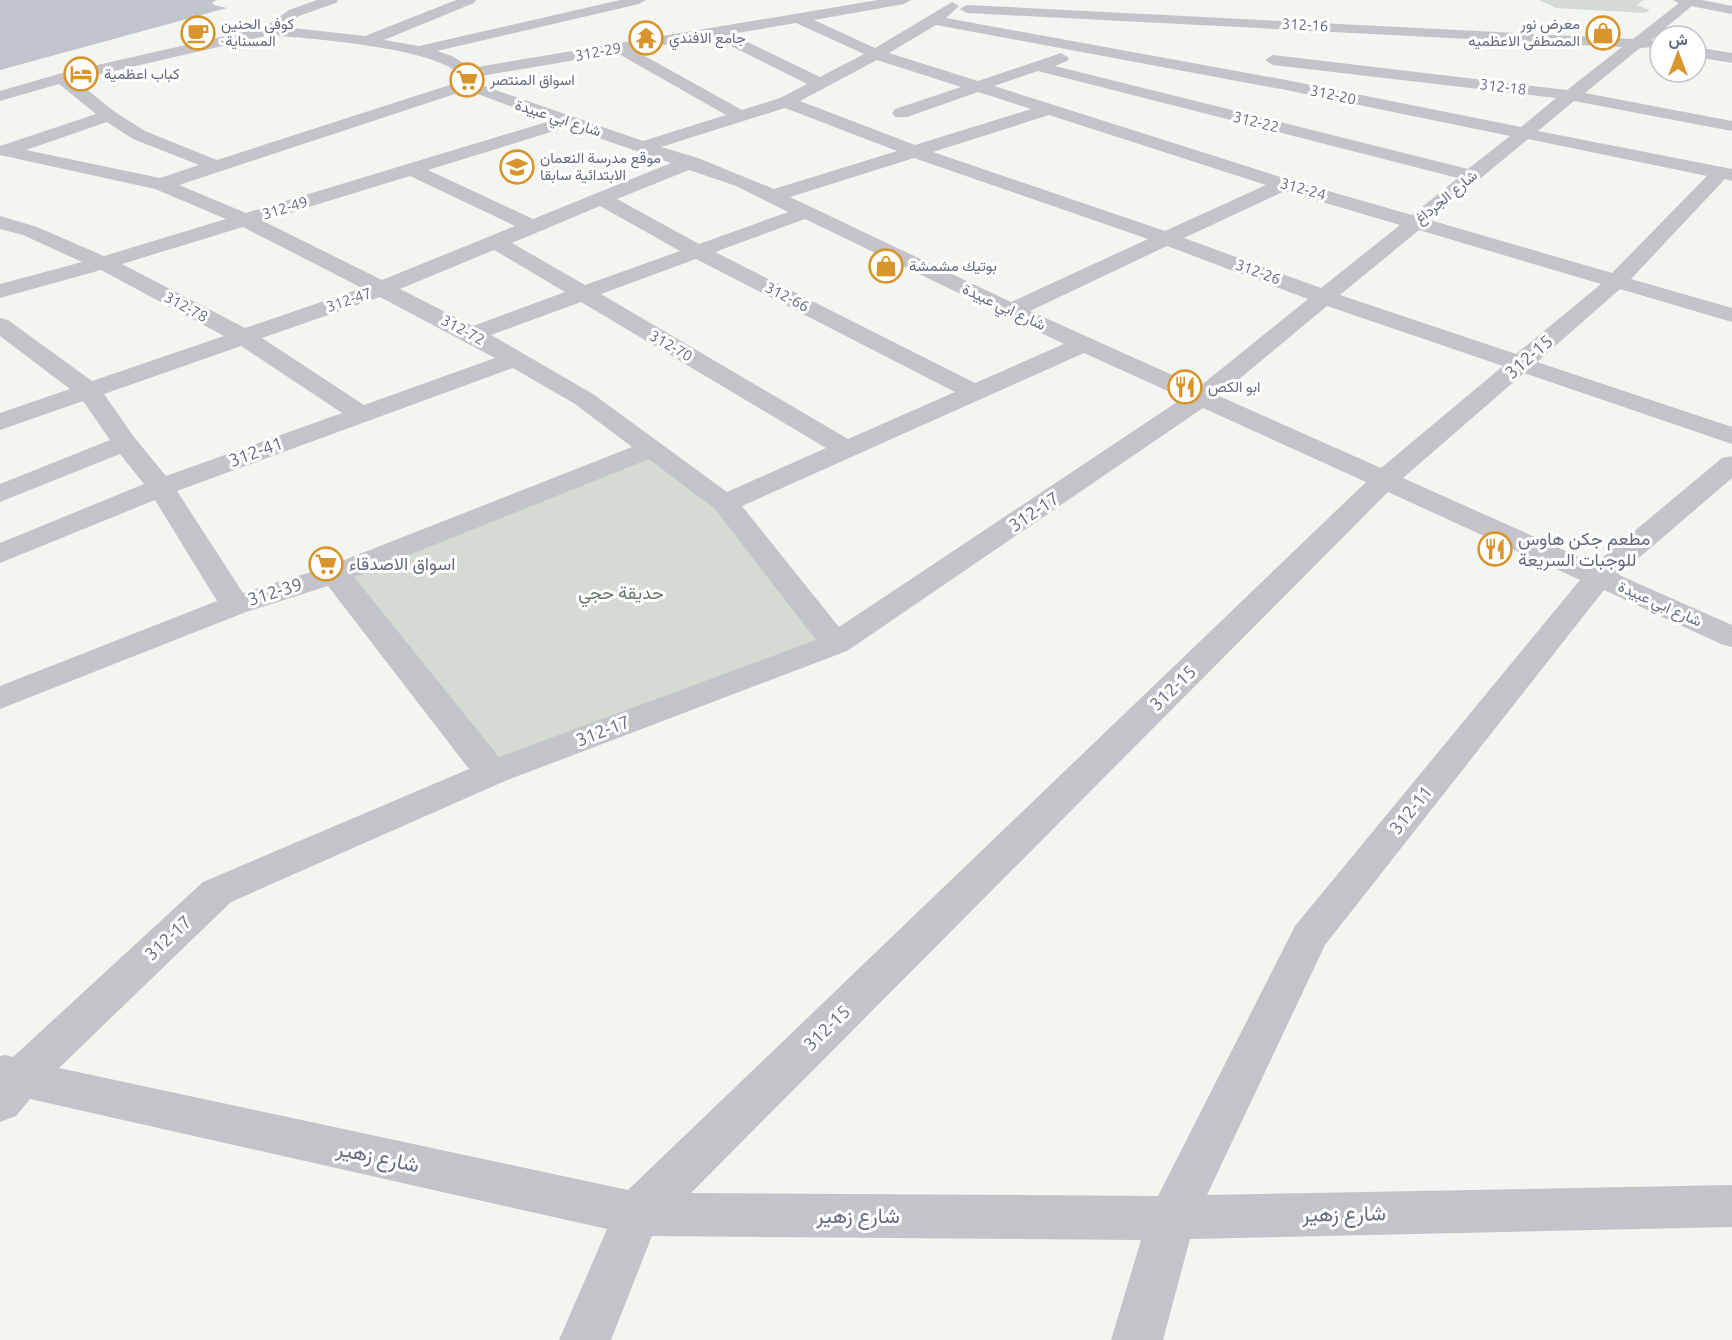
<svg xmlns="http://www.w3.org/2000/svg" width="1732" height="1340" font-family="Ubuntu,Vazirmatn,sans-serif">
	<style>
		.green { fill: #d3dbd3 }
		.water { fill: #c0c4cd }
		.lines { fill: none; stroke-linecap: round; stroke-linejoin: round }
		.minor { fill: #c3c4c9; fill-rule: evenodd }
		.tertiary { fill: #c3c4c9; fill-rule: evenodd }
		.labels { text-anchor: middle; stroke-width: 6; stroke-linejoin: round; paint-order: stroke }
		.far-poi-label { font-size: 15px; fill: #656a81; stroke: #fff; text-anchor: start }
		.far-street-label { font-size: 15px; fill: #656a81; stroke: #fff }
		.street-label { font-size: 18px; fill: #656a81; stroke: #fff }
		.poi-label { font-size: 18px; fill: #656a81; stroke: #fff; text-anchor: start }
		.park-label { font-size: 18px; fill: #647867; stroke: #fff }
		.near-street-label { font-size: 21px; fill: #656a81; stroke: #fff }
	</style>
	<rect width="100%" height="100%" fill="#f3f5f1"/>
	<!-- green -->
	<path class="green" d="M 1539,0 L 1644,0 L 1637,5 L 1650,10 L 1645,13 L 1556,8 Z
		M 651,449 L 725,503 L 836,644 L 492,773 L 342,583 L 380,554 Z"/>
	<!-- water -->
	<path class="water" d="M 0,0 L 216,0 L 212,3 L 214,5 L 227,8 L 0,70 Z"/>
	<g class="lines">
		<!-- minor -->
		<path class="minor" d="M 317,0 L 338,0 L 336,3 L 299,16 L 284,27 L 365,36 L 456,0 L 476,0 L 474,3 L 384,40 L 419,46 L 620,0 L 646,0 L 639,4 L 437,51 L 452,56 L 471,68 L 878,0 L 911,0 L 904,4 L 814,20 L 875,48 L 952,2 L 959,6 L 946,18 L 1286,80 L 1521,127 L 1556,98 L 1273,65 L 1265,60 L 1273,55 L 1567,90 L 1622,47 L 967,13 L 960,9 L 967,5 L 1633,39 L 1683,0 L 1699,0 L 1651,40 L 1657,44 L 1654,47 L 1640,48 L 1585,93 L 1732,121 L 1732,131 L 1574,101 L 1538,131 L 1732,169 L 1732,181 L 1725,179 L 1631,279 L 1732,308 L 1732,322 L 1620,289 L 1537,362 L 1732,427 L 1732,444 L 1524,373 L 1403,478 L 1595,564 L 1722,458 L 1732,456 L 1732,478 L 1619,575 L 1732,625 L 1732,647 L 1721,644 L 1604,590 L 1325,945 L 1207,1195 L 1732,1185 L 1732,1227 L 1190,1239 L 1163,1340 L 1111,1340 L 1141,1240 L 652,1236 L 611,1340 L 559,1340 L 607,1229 L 30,1099 L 16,1116 L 0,1122 L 0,1056 L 5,1055 L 13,1057 L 203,882 L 469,769 L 328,586 L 246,612 L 0,709 L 0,686 L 217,601 L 155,500 L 0,563 L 0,543 L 144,484 L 120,454 L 0,502 L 0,484 L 110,440 L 83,401 L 0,430 L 0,413 L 70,389 L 0,336 L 0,318 L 8,320 L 92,381 L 224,336 L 101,270 L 0,298 L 0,284 L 82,262 L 23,235 L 0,229 L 0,216 L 37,227 L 104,256 L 226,219 L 155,189 L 0,155 L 0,146 L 96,114 L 59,84 L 0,101 L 0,91 L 62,73 L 265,27 L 289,10 ZM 796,23 L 864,54 L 820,77 L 731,34 ZM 936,25 L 1286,90 L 1510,136 L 1468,169 L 1055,66 L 1067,61 L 1069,58 L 1061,53 L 978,81 L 889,53 ZM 270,35 C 310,39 444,47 465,80 L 217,160 L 145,131 L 115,112 L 75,80 ZM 713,37 L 807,84 L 780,98 L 742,110 L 634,50 ZM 617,53 L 726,115 L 643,141 L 481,85 L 481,76 ZM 877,60 L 961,87 L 895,109 L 892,113 L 895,117 L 907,117 L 978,92 L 1031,109 L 915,145 L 800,101 ZM 1038,71 L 1458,178 L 1412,215 L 1290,180 L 994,86 ZM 467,90 L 550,121 L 246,213 L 179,185 ZM 785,108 L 897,151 L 774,189 L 698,158 L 661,147 ZM 1049,115 L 1266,185 L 1165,231 L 933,152 ZM 107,122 L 133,139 L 199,165 L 160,178 L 26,150 ZM 567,127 L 671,163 L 533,219 L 428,170 ZM 1528,139 L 1707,176 L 1612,273 L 1430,220 ZM 914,158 L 1148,239 L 1011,302 L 790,197 ZM 689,170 L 736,186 L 788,212 L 699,244 L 617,199 ZM 410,176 L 515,226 L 382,280 L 263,221 ZM 1285,191 L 1400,225 L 1321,288 L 1184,238 ZM 600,206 L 680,251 L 585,285 L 512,243 ZM 805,219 L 1064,344 L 975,383 L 715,252 ZM 243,227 L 362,288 L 245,328 L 122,264 ZM 1419,230 L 1601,284 L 1516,354 L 1340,295 ZM 1167,246 L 1308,299 L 1199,387 L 1030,311 ZM 494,250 L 565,292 L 473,326 L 400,289 ZM 696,259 L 955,392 L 848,439 L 601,294 ZM 380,297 L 495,358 L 364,405 L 262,338 ZM 581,302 L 826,448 L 727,492 L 593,394 L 491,335 ZM 1327,306 L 1503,366 L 1381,468 L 1219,396 ZM 241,346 L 342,413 L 166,476 L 134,437 L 104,394 ZM 1084,353 L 1183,398 L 839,627 L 742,506 ZM 513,368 L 575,404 L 632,447 L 324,568 L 243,593 L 177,491 ZM 1203,408 L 1366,482 L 628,1190 L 59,1068 L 231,902 L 505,781 L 847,651 ZM 649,459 L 715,509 L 816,640 L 499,757 L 354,577 ZM 1388,492 L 1580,580 L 1295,926 L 1158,1196 L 691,1193 Z
			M 1696,47 L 1732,53 L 1732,63 L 1696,57 Z"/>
		<!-- tertiary -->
		<path class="tertiary" d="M 1673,0 L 1702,0 L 1732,6 L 1732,14 L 1680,4 Z"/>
	</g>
	<!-- icons -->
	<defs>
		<symbol id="cafe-ring" viewBox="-11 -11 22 22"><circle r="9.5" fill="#fff" stroke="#da942c" stroke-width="1.5"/><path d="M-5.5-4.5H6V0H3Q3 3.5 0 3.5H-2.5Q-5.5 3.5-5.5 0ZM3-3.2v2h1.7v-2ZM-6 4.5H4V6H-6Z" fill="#da942c"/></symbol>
		<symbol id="shop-ring" viewBox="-11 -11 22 22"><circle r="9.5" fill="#fff" stroke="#da942c" stroke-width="1.5"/><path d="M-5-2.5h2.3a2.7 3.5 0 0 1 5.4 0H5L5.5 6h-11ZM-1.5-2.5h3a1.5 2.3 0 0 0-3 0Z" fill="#da942c"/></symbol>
		<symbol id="temple-ring" viewBox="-11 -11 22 22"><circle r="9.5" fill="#fff" stroke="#da942c" stroke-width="1.5"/><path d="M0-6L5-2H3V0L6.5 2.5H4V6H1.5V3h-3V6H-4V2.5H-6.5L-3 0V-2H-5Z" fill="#da942c"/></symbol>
		<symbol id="hotel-ring" viewBox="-11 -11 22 22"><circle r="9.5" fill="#fff" stroke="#da942c" stroke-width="1.5"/><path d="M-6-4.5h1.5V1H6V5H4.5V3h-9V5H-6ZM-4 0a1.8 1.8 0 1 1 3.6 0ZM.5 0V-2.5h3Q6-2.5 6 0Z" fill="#da942c"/></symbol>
		<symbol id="supermarket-ring" viewBox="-11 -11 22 22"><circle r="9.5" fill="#fff" stroke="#da942c" stroke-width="1.5"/><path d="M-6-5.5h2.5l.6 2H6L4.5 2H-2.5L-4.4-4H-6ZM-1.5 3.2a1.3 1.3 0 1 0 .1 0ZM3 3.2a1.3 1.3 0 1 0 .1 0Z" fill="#da942c"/></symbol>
		<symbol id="school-ring" viewBox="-11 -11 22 22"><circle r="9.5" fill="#fff" stroke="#da942c" stroke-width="1.5"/><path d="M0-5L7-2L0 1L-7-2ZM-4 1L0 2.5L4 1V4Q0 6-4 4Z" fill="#da942c"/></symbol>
		<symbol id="restaurant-ring" viewBox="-11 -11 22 22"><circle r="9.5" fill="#fff" stroke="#da942c" stroke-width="1.5"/><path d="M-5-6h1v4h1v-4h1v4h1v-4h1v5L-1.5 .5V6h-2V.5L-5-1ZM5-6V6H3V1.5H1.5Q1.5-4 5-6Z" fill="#da942c"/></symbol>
	</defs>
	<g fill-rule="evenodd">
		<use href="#cafe-ring" x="179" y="14" width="38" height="38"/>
		<use href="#shop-ring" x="1584" y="14" width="38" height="38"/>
		<use href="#temple-ring" x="627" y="19" width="38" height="38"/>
		<use href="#hotel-ring" x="62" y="55" width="38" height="38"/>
		<use href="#supermarket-ring" x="448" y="61" width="38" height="38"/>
		<use href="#school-ring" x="498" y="148" width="38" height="38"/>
		<use href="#shop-ring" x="867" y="247" width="38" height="38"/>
		<use href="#restaurant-ring" x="1166" y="368" width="38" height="38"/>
		<use href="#restaurant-ring" x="1476" y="530" width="38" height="38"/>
		<use href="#supermarket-ring" x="307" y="545" width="38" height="38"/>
	</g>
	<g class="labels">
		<!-- far-poi labels -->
		<g class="far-poi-label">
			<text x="221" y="29">كوفي الحنين<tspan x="221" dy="17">-المسناية</tspan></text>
			<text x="1580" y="29" text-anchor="end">معرض نور<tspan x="1580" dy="17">المصطفى الاعظميه</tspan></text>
			<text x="669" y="43">جامع الافندي</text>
			<text x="104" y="79">كباب اعظمية</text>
			<text x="490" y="85">اسواق المنتصر</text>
			<text x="540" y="163">موقع مدرسة النعمان<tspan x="540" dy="17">الابتدائية سابقا</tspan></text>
			<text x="909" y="271">بوتيك مشمشة</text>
			<text x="1208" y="392">ابو الكص</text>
		</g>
		<!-- far-street labels -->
		<g class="far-street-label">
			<text transform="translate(1305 25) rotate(3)" y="5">312-16</text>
			<text transform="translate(598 52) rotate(-10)" y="5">312-29</text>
			<text transform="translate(1503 87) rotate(7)" y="5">312-18</text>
			<text transform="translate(1333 95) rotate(12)" y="5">312-20</text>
			<text transform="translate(558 118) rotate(18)" y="5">شارع ابي عبيدة</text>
			<text transform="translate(1256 122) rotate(14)" y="5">312-22</text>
			<text transform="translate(1303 189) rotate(16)" y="5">312-24</text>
			<text transform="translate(1446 197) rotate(-39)" y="5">شارع الجرداغ</text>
			<text transform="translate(285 208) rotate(-17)" y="5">312-49</text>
			<text transform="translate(1258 272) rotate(20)" y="5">312-26</text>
			<text transform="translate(787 297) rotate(27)" y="5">312-66</text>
			<text transform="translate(349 300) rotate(-19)" y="5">312-47</text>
			<text transform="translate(186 307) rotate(28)" y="5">312-78</text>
			<text transform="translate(1004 307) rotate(25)" y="5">شارع ابي عبيدة</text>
			<text transform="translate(463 330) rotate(28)" y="5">312-72</text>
			<text transform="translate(671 346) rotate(30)" y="5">312-70</text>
			<text transform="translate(1660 604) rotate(24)" y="5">شارع ابي عبيدة</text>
		</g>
		<!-- street labels -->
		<g class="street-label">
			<text transform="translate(1529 357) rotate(-41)" y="6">312-15</text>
			<text transform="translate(256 452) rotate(-20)" y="6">312-41</text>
			<text transform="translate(1034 512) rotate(-34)" y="6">312-17</text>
			<text transform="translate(275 592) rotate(-17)" y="6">312-39</text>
			<text transform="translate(1173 688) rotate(-44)" y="6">312-15</text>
			<text transform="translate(603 731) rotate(-21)" y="6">312-17</text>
			<text transform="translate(1411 810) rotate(-51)" y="6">312-11</text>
			<text transform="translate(168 938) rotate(-43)" y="6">312-17</text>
			<text transform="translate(827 1028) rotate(-44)" y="6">312-15</text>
		</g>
		<!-- poi labels -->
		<g class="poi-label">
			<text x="1518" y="545">مطعم جكن هاوس<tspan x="1518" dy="21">للوجبات السريعة</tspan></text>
			<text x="349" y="570">اسواق الاصدقاء</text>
		</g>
		<!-- park labels -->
		<g class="park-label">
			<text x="621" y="599">حديقة حجي</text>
		</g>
		<!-- near-street labels -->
		<g class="near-street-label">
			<text transform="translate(378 1157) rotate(12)" y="7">شارع زهير</text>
			<text transform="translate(1344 1214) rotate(-1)" y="7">شارع زهير</text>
			<text x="858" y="1223">شارع زهير</text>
		</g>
	</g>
	<!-- north arrow -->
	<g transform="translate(1678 54)"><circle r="28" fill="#ffffff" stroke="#c1c3cd" stroke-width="1.5"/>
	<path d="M0-4.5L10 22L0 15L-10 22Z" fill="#da942c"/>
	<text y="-9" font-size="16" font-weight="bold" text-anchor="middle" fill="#656a81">ش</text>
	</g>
</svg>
